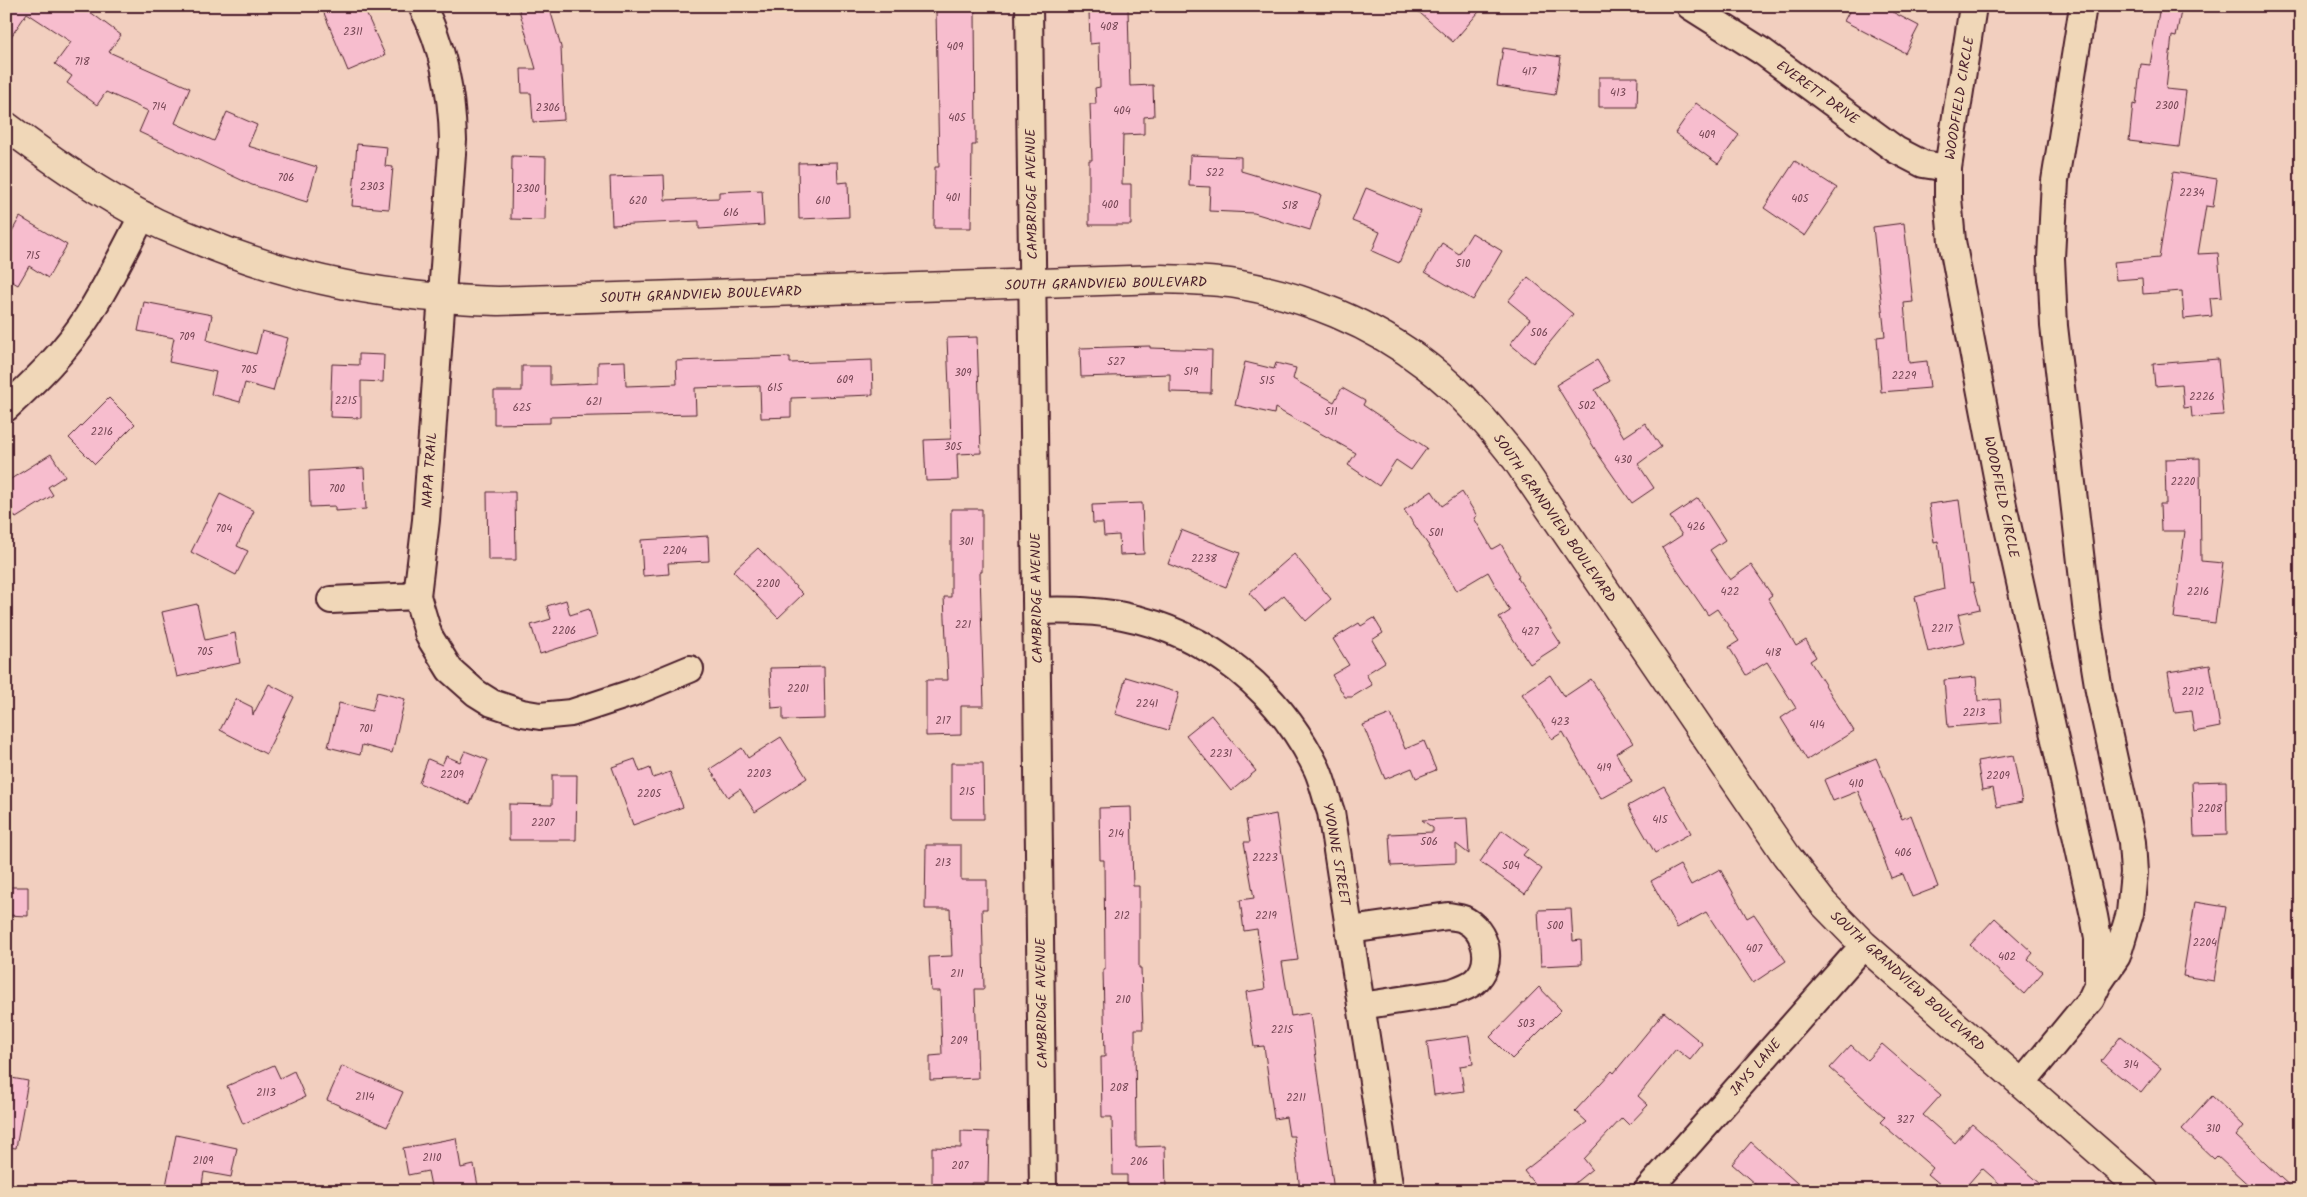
<svg xmlns="http://www.w3.org/2000/svg" width="2307" height="1197" font-family="Kalam,sans-serif">
	<style>
		.building { fill: #f7bdce; stroke: #4a1f2b }
		.lines { fill: none; stroke-linecap: round; stroke-linejoin: round }
		.minor-casing { stroke: #4a1f2b; stroke-width: 30 }
		.tertiary-casing { stroke: #4a1f2b; stroke-width: 31 }
		.minor { stroke: #f0d7b8; stroke-width: 26 }
		.tertiary { stroke: #f0d7b8; stroke-width: 28 }
		.labels { text-anchor: middle; stroke-width: 4; stroke-linejoin: round; paint-order: stroke }
		.number-label { font-size: 11px; fill: #754654 }
		.street-label { font-size: 14px; fill: #4a1f2b; stroke: #f0d7b8 }
	</style>
	<rect width="100%" height="100%" fill="#f2cfbf"/>
	<filter id="ink" filterUnits="userSpaceOnUse"><feTurbulence type="fractalNoise" baseFrequency=".02" numOctaves="2"/><feDisplacementMap in="SourceGraphic" scale="10" xChannelSelector="R" yChannelSelector="G"/><feConvolveMatrix kernelMatrix="1 2 1 2 8 2 1 2 1" color-interpolation-filters="sRGB"/></filter>
	<g filter="url(#ink)">
		<!-- building -->
		<path class="building" d="M 6,6 L 82,6 L 121,35 L 109,52 L 190,88 L 175,123 L 214,141 L 227,112 L 257,125 L 248,146 L 317,167 L 307,202 L 252,185 L 139,132 L 148,111 L 106,92 L 97,105 L 67,83 L 72,76 L 55,64 L 71,42 L 27,13 L 6,44 Z
			M 321,6 L 363,6 L 385,55 L 348,71 Z
			M 518,6 L 549,6 L 561,47 L 564,120 L 533,122 L 531,93 L 522,93 L 521,69 L 536,69 Z
			M 1412,6 L 1484,6 L 1453,42 Z
			M 1852,6 L 1881,6 L 1919,26 L 1905,53 L 1844,21 Z
			M 2160,6 L 2182,6 L 2176,37 L 2172,36 L 2166,89 L 2186,91 L 2179,147 L 2129,141 L 2133,104 L 2136,105 L 2141,64 L 2150,65 Z
			M 1128,9 L 1130,86 L 1153,85 L 1154,116 L 1144,117 L 1144,134 L 1123,135 L 1122,184 L 1131,184 L 1131,225 L 1089,225 L 1089,160 L 1092,160 L 1090,104 L 1096,104 L 1095,88 L 1100,87 L 1099,43 L 1090,44 L 1089,10 Z
			M 936,11 L 975,11 L 976,145 L 972,145 L 971,228 L 934,228 L 935,167 L 939,167 Z
			M 1503,48 L 1561,57 L 1555,95 L 1497,86 Z
			M 1599,77 L 1638,77 L 1637,107 L 1599,107 Z
			M 1696,103 L 1739,135 L 1718,164 L 1675,133 Z
			M 357,144 L 387,147 L 385,166 L 393,167 L 389,209 L 352,206 Z
			M 1190,155 L 1241,157 L 1241,171 L 1321,195 L 1310,230 L 1254,213 L 1209,211 L 1210,187 L 1189,186 Z
			M 512,156 L 546,157 L 545,220 L 511,219 Z
			M 1795,161 L 1837,188 L 1805,236 L 1764,208 Z
			M 837,162 L 838,183 L 848,182 L 849,217 L 799,219 L 798,163 Z
			M 2173,172 L 2217,179 L 2213,207 L 2206,206 L 2198,254 L 2218,253 L 2222,297 L 2210,298 L 2212,316 L 2184,319 L 2182,291 L 2143,294 L 2142,278 L 2116,280 L 2114,262 L 2159,258 Z
			M 664,175 L 665,200 L 719,198 L 719,192 L 762,190 L 764,225 L 699,229 L 699,221 L 612,225 L 610,177 Z
			M 1366,188 L 1421,211 L 1399,263 L 1372,251 L 1380,232 L 1352,221 Z
			M 20,217 L 67,245 L 48,278 L 29,266 L 18,285 L 6,278 L 6,242 Z
			M 1904,223 L 1913,302 L 1904,303 L 1909,363 L 1927,361 L 1930,388 L 1881,392 L 1877,337 L 1885,336 L 1873,227 Z
			M 1472,233 L 1502,251 L 1473,300 L 1425,272 L 1442,243 L 1459,254 Z
			M 1528,277 L 1573,314 L 1533,363 L 1510,344 L 1530,319 L 1508,301 Z
			M 144,302 L 212,315 L 207,340 L 256,354 L 262,331 L 288,338 L 273,391 L 245,383 L 240,402 L 211,394 L 216,372 L 169,362 L 174,338 L 138,331 Z
			M 977,337 L 981,453 L 957,454 L 958,480 L 926,481 L 924,440 L 951,439 L 947,338 Z
			M 1150,346 L 1150,348 L 1212,350 L 1211,393 L 1170,392 L 1170,374 L 1081,377 L 1080,348 Z
			M 359,354 L 384,355 L 383,382 L 361,381 L 361,418 L 330,417 L 332,364 L 359,365 Z
			M 790,357 L 790,363 L 872,360 L 873,395 L 791,398 L 791,417 L 761,418 L 760,386 L 695,388 L 696,414 L 550,417 L 550,423 L 494,424 L 494,391 L 522,391 L 522,366 L 550,366 L 550,385 L 598,383 L 598,362 L 625,361 L 626,386 L 677,384 L 676,361 Z
			M 2218,359 L 2223,415 L 2192,417 L 2191,407 L 2184,408 L 2182,384 L 2155,386 L 2153,364 Z
			M 1597,360 L 1610,381 L 1595,390 L 1624,437 L 1645,423 L 1661,447 L 1638,464 L 1654,488 L 1632,503 L 1598,454 L 1556,385 Z
			M 1245,362 L 1274,369 L 1276,363 L 1296,368 L 1293,379 L 1334,402 L 1342,388 L 1365,401 L 1363,405 L 1427,448 L 1411,470 L 1396,460 L 1379,486 L 1348,465 L 1356,453 L 1275,408 L 1274,414 L 1235,405 Z
			M 109,398 L 135,424 L 95,464 L 69,438 Z
			M 51,454 L 65,476 L 48,487 L 53,495 L 16,518 L 6,503 L 6,482 Z
			M 2200,458 L 2201,561 L 2223,563 L 2215,623 L 2174,618 L 2185,531 L 2161,531 L 2160,504 L 2166,504 L 2165,459 Z
			M 364,468 L 366,509 L 335,511 L 335,506 L 310,507 L 309,471 Z
			M 1432,491 L 1442,506 L 1462,492 L 1477,516 L 1474,518 L 1492,549 L 1501,544 L 1519,576 L 1517,577 L 1561,644 L 1530,664 L 1499,618 L 1510,611 L 1488,572 L 1456,591 L 1440,562 L 1404,510 Z
			M 487,492 L 515,492 L 516,560 L 488,560 Z
			M 220,494 L 254,511 L 237,546 L 248,551 L 236,575 L 191,552 Z
			M 1698,498 L 1725,540 L 1710,550 L 1730,580 L 1751,565 L 1772,595 L 1768,598 L 1796,646 L 1806,640 L 1816,657 L 1810,661 L 1854,731 L 1807,760 L 1781,718 L 1796,708 L 1767,662 L 1746,675 L 1729,647 L 1739,641 L 1717,609 L 1708,615 L 1662,548 L 1682,535 L 1670,517 Z
			M 1959,500 L 1970,583 L 1973,582 L 1980,609 L 1958,614 L 1965,643 L 1928,652 L 1915,597 L 1944,589 L 1938,541 L 1934,542 L 1929,504 Z
			M 1142,503 L 1144,554 L 1120,555 L 1119,535 L 1104,536 L 1103,523 L 1093,523 L 1092,505 Z
			M 951,509 L 982,509 L 982,572 L 980,572 L 984,706 L 961,706 L 961,735 L 926,736 L 926,680 L 948,680 L 944,597 L 951,597 Z
			M 1181,530 L 1240,553 L 1226,587 L 1168,564 Z
			M 708,536 L 709,561 L 668,563 L 669,574 L 643,576 L 641,540 Z
			M 758,548 L 803,594 L 778,618 L 733,571 Z
			M 1294,554 L 1331,599 L 1306,621 L 1284,595 L 1265,611 L 1249,593 Z
			M 566,600 L 570,615 L 589,609 L 597,636 L 540,654 L 531,625 L 551,619 L 547,606 Z
			M 197,604 L 205,640 L 235,633 L 240,663 L 177,677 L 162,612 Z
			M 1374,618 L 1383,633 L 1372,640 L 1385,662 L 1366,674 L 1372,685 L 1352,697 L 1345,697 L 1332,675 L 1349,665 L 1333,639 L 1359,623 L 1361,626 Z
			M 2210,665 L 2220,727 L 2194,732 L 2191,711 L 2175,713 L 2168,672 Z
			M 824,667 L 825,719 L 783,720 L 783,707 L 772,708 L 770,668 Z
			M 1550,675 L 1564,697 L 1591,679 L 1633,743 L 1616,753 L 1632,782 L 1601,799 L 1563,732 L 1552,739 L 1522,694 Z
			M 1126,677 L 1179,693 L 1168,730 L 1115,714 Z
			M 1976,677 L 1978,701 L 2000,699 L 2002,723 L 1948,727 L 1944,680 Z
			M 269,684 L 294,697 L 266,754 L 220,730 L 236,699 L 252,707 L 253,715 Z
			M 377,692 L 405,699 L 392,753 L 362,745 L 360,755 L 328,747 L 339,703 L 372,711 Z
			M 1391,714 L 1405,749 L 1424,741 L 1436,770 L 1416,778 L 1412,768 L 1385,779 L 1363,725 Z
			M 1211,715 L 1256,771 L 1231,791 L 1186,735 Z
			M 781,737 L 807,778 L 755,812 L 740,789 L 728,797 L 710,769 L 742,748 L 748,758 Z
			M 465,751 L 488,760 L 470,804 L 419,783 L 428,759 L 442,765 L 446,756 L 460,762 Z
			M 2013,755 L 2022,802 L 1997,807 L 1993,788 L 1982,790 L 1977,761 Z
			M 1876,758 L 1902,819 L 1911,815 L 1938,887 L 1912,897 L 1903,874 L 1891,878 L 1873,830 L 1874,829 L 1858,791 L 1833,801 L 1824,780 Z
			M 635,759 L 640,772 L 650,768 L 653,778 L 670,772 L 683,807 L 633,825 L 612,767 Z
			M 951,763 L 983,763 L 984,819 L 951,819 Z
			M 552,775 L 577,775 L 576,840 L 509,840 L 509,804 L 552,805 Z
			M 2226,781 L 2227,835 L 2194,836 L 2192,782 Z
			M 1664,786 L 1691,833 L 1655,853 L 1628,806 Z
			M 1131,807 L 1133,886 L 1139,886 L 1139,968 L 1141,968 L 1143,1029 L 1135,1029 L 1136,1147 L 1165,1146 L 1166,1191 L 1127,1191 L 1127,1175 L 1113,1175 L 1112,1117 L 1102,1117 L 1101,1057 L 1105,1057 L 1103,969 L 1105,969 L 1104,860 L 1100,860 L 1099,808 Z
			M 1276,814 L 1298,960 L 1282,962 L 1291,1016 L 1310,1013 L 1334,1191 L 1300,1191 L 1294,1136 L 1289,1136 L 1286,1117 L 1274,1119 L 1264,1046 L 1254,1047 L 1246,992 L 1265,989 L 1257,929 L 1244,931 L 1240,900 L 1254,898 L 1244,842 L 1250,842 L 1246,820 Z
			M 1467,818 L 1469,854 L 1456,844 L 1456,863 L 1391,866 L 1389,834 L 1433,832 L 1433,828 L 1422,820 Z
			M 1502,830 L 1528,849 L 1523,855 L 1542,869 L 1525,894 L 1480,862 Z
			M 926,845 L 961,845 L 961,880 L 987,880 L 987,909 L 982,909 L 984,989 L 975,989 L 978,1078 L 930,1080 L 930,1056 L 942,1055 L 940,991 L 931,991 L 929,957 L 952,956 L 950,909 L 925,909 Z
			M 1680,865 L 1691,885 L 1720,869 L 1747,918 L 1754,914 L 1786,961 L 1753,983 L 1706,912 L 1677,928 L 1651,881 Z
			M 6,887 L 28,887 L 28,916 L 6,915 Z
			M 2195,902 L 2226,907 L 2214,981 L 2183,976 Z
			M 1571,909 L 1573,941 L 1581,940 L 1582,964 L 1541,966 L 1538,910 Z
			M 1995,918 L 2033,953 L 2028,959 L 2043,972 L 2024,994 L 1970,945 Z
			M 1539,987 L 1561,1010 L 1512,1059 L 1490,1037 Z
			M 1664,1012 L 1703,1044 L 1690,1060 L 1676,1049 L 1638,1096 L 1648,1105 L 1629,1125 L 1622,1118 L 1584,1159 L 1592,1169 L 1565,1191 L 1540,1191 L 1524,1171 L 1587,1122 L 1575,1111 L 1612,1071 L 1614,1073 Z
			M 1469,1036 L 1473,1064 L 1460,1066 L 1464,1091 L 1434,1095 L 1427,1042 Z
			M 2121,1036 L 2161,1068 L 2141,1093 L 2101,1061 Z
			M 1882,1044 L 1941,1095 L 1923,1115 L 1955,1143 L 1972,1124 L 2049,1191 L 2008,1191 L 1982,1168 L 1962,1191 L 1948,1191 L 1928,1174 L 1933,1168 L 1880,1122 L 1885,1117 L 1830,1068 L 1851,1045 L 1867,1060 Z
			M 274,1065 L 280,1078 L 294,1071 L 305,1097 L 243,1124 L 227,1086 Z
			M 342,1066 L 403,1092 L 387,1127 L 327,1100 Z
			M 6,1077 L 28,1081 L 16,1148 L 6,1147 Z
			M 2212,1096 L 2244,1126 L 2236,1136 L 2295,1191 L 2255,1191 L 2217,1156 L 2214,1159 L 2182,1129 Z
			M 961,1131 L 989,1132 L 988,1183 L 971,1183 L 971,1190 L 932,1189 L 932,1147 L 961,1148 Z
			M 176,1135 L 237,1148 L 231,1177 L 204,1172 L 201,1191 L 165,1191 Z
			M 456,1138 L 461,1168 L 474,1165 L 479,1191 L 432,1191 L 428,1171 L 408,1175 L 403,1148 Z
			M 1751,1142 L 1806,1191 L 1763,1191 L 1732,1164 Z"/>
		<g class="lines">
			<defs>
				<path id="minor" d="M 422,6 C 444,48 452,93 453,140 L 426,520 L 417,596 L 429,636 L 450,670 L 476,693 L 492,703 L 522,713 L 540,716 L 571,713 L 632,693 L 690,669
					M 1029,6 L 1043,1191
					M 1690,6 L 1763,52 L 1896,150 L 1923,164 L 1948,168
					M 1973,6 L 1948,168 L 1948,198 L 1952,241 L 2000,492 L 2094,916 L 2098,938 L 2098,984
					M 6,408 C 36,380 66,351 88,316 C 108,284 125,249 143,215
					M 331,600 L 417,596
					M 1036,611 C 1065,610 1094,610 1123,616 C 1209,633 1279,691 1317,769 C 1323,782 1326,798 1331,812 L 1390,1191
					M 1350,930 L 1448,916 C 1453,917 1459,917 1463,919 C 1487,930 1495,965 1474,982 C 1467,987 1460,989 1452,992 L 1361,1006
					M 2022,1083 L 2091,999 L 2098,984 L 2117,956 L 2130,913 L 2134,873 L 2132,842 L 2099,691 L 2088,623 L 2054,326 L 2051,258 L 2055,181 L 2083,6
					M 1647,1191 L 1864,945"/>
				<path id="tertiary" d="M 6,126 C 53,161 100,194 153,221 C 167,228 183,234 198,240 C 296,281 392,298 498,301 L 1161,279 C 1186,280 1211,280 1236,284 C 1304,296 1372,323 1427,366 C 1461,392 1489,425 1516,459 L 1786,855 L 1823,903 L 1864,945 L 2144,1191"/>
			</defs>
			<!-- minor casing -->
			<use href="#minor" class="minor-casing"/>
			<!-- tertiary casing -->
			<use href="#tertiary" class="tertiary-casing"/>
			<!-- minor -->
			<use href="#minor" class="minor"/>
			<!-- tertiary -->
			<use href="#tertiary" class="tertiary"/>
		</g>
	</g>
	<g class="labels">
		<!-- number labels -->
		<g class="number-label">
			<text x="1109" y="30">408</text>
			<text x="353" y="35">2311</text>
			<text x="955" y="50">409</text>
			<text x="82" y="65">718</text>
			<text x="1529" y="75">417</text>
			<text x="1618" y="96">413</text>
			<text x="2167" y="109">2300</text>
			<text x="159" y="110">714</text>
			<text x="548" y="111">2306</text>
			<text x="1122" y="114">404</text>
			<text x="957" y="121">405</text>
			<text x="1707" y="138">409</text>
			<text x="1215" y="176">522</text>
			<text x="286" y="181">706</text>
			<text x="372" y="190">2303</text>
			<text x="528" y="192">2300</text>
			<text x="2192" y="196">2234</text>
			<text x="953" y="201">401</text>
			<text x="1800" y="202">405</text>
			<text x="638" y="204">620</text>
			<text x="823" y="204">610</text>
			<text x="1110" y="208">400</text>
			<text x="1290" y="209">518</text>
			<text x="731" y="216">616</text>
			<text x="33" y="259">715</text>
			<text x="1463" y="267">510</text>
			<text x="1539" y="336">506</text>
			<text x="187" y="340">709</text>
			<text x="1116" y="365">527</text>
			<text x="249" y="373">705</text>
			<text x="1191" y="375">519</text>
			<text x="963" y="376">309</text>
			<text x="1904" y="379">2229</text>
			<text x="845" y="383">609</text>
			<text x="1267" y="384">515</text>
			<text x="775" y="391">615</text>
			<text x="2202" y="400">2226</text>
			<text x="346" y="404">2215</text>
			<text x="594" y="405">621</text>
			<text x="1587" y="409">502</text>
			<text x="522" y="411">625</text>
			<text x="1331" y="415">511</text>
			<text x="102" y="435">2216</text>
			<text x="953" y="450">305</text>
			<text x="1623" y="463">430</text>
			<text x="2183" y="485">2220</text>
			<text x="337" y="492">700</text>
			<text x="1696" y="530">426</text>
			<text x="224" y="532">704</text>
			<text x="1436" y="536">501</text>
			<text x="966" y="545">301</text>
			<text x="675" y="554">2204</text>
			<text x="1204" y="562">2238</text>
			<text x="768" y="587">2200</text>
			<text x="1730" y="595">422</text>
			<text x="2198" y="595">2216</text>
			<text x="963" y="628">221</text>
			<text x="1942" y="632">2217</text>
			<text x="564" y="634">2206</text>
			<text x="1530" y="635">427</text>
			<text x="205" y="655">705</text>
			<text x="1773" y="656">418</text>
			<text x="798" y="692">2201</text>
			<text x="2193" y="695">2212</text>
			<text x="1147" y="707">2241</text>
			<text x="1974" y="716">2213</text>
			<text x="943" y="724">217</text>
			<text x="1560" y="725">423</text>
			<text x="1817" y="728">414</text>
			<text x="366" y="732">701</text>
			<text x="1221" y="757">2231</text>
			<text x="1604" y="771">419</text>
			<text x="759" y="777">2203</text>
			<text x="452" y="778">2209</text>
			<text x="1998" y="779">2209</text>
			<text x="1856" y="787">410</text>
			<text x="967" y="795">215</text>
			<text x="649" y="797">2205</text>
			<text x="2210" y="812">2208</text>
			<text x="1660" y="823">415</text>
			<text x="543" y="826">2207</text>
			<text x="1116" y="837">214</text>
			<text x="1429" y="845">506</text>
			<text x="1903" y="856">406</text>
			<text x="1265" y="861">2223</text>
			<text x="943" y="866">213</text>
			<text x="1511" y="869">504</text>
			<text x="1122" y="919">212</text>
			<text x="1266" y="919">2219</text>
			<text x="1555" y="929">500</text>
			<text x="2205" y="946">2204</text>
			<text x="1754" y="952">407</text>
			<text x="2007" y="960">402</text>
			<text x="957" y="977">211</text>
			<text x="1123" y="1003">210</text>
			<text x="1526" y="1027">503</text>
			<text x="1282" y="1033">2215</text>
			<text x="959" y="1044">209</text>
			<text x="2131" y="1068">314</text>
			<text x="1119" y="1091">208</text>
			<text x="266" y="1096">2113</text>
			<text x="365" y="1100">2114</text>
			<text x="1296" y="1101">2211</text>
			<text x="1905" y="1123">327</text>
			<text x="2213" y="1132">310</text>
			<text x="432" y="1161">2110</text>
			<text x="203" y="1164">2109</text>
			<text x="1139" y="1165">206</text>
			<text x="960" y="1169">207</text>
		</g>
		<!-- street labels -->
		<g class="street-label">
			<text transform="translate(1818 92) rotate(36)" y="5">EVERETT DRIVE</text>
			<text transform="translate(1959 98) rotate(-81)" y="5">WOODFIELD CIRCLE</text>
			<text transform="translate(1031 194) rotate(-91)" y="5">CAMBRIDGE AVENUE</text>
			<text transform="translate(1106 283) rotate(-1)" y="5">SOUTH GRANDVIEW BOULEVARD</text>
			<text transform="translate(701 294) rotate(-2)" y="5">SOUTH GRANDVIEW BOULEVARD</text>
			<text transform="translate(429 470) rotate(-86)" y="5">NAPA TRAIL</text>
			<text transform="translate(2002 497) rotate(78)" y="5">WOODFIELD CIRCLE</text>
			<text transform="translate(1555 518) rotate(55)" y="5">SOUTH GRANDVIEW BOULEVARD</text>
			<text transform="translate(1036 598) rotate(-91)" y="5">CAMBRIDGE AVENUE</text>
			<text transform="translate(1337 854) rotate(80)" y="5">YVONNE STREET</text>
			<text transform="translate(1908 981) rotate(42)" y="5">SOUTH GRANDVIEW BOULEVARD</text>
			<text transform="translate(1041 1003) rotate(-91)" y="5">CAMBRIDGE AVENUE</text>
			<text transform="translate(1755 1067) rotate(-49)" y="5">JAYS LANE</text>
		</g>
	</g>
	<!-- margin -->
	<rect width="2307" height="1197" fill="none" stroke="#f0d7b8" stroke-width="25"/>
	<rect x="12" y="12" width="2282" height="1172" fill="none" stroke="#4a1f2b" stroke-width="2" filter="url(#ink)"/>
</svg>
